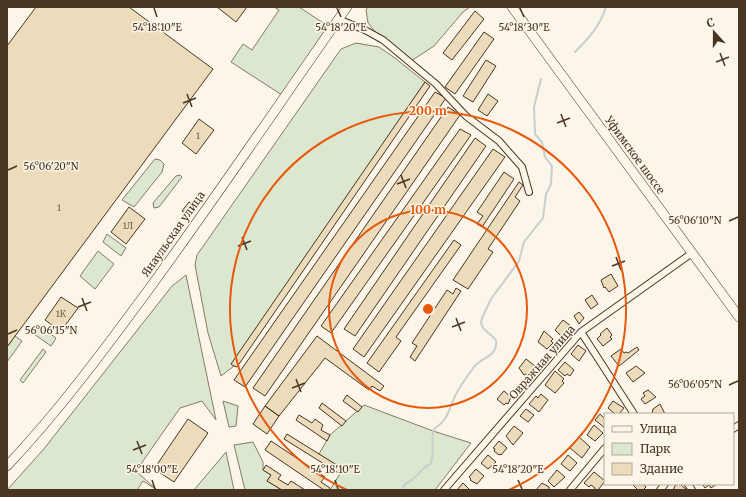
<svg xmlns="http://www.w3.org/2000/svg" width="746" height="497" font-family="Merriweather,serif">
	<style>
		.green { fill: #dce7d0; stroke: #887966 }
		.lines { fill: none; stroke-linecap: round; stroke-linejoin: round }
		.stream { stroke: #c9cecd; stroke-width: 2 }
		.building { fill: #ecdcbc; stroke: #4a3520 }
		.minor-casing { stroke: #4a3520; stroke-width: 8 }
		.primary-casing { stroke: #4a3520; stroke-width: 10 }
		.minor { stroke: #fbf6e9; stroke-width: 6 }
		.primary { stroke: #fbf6e9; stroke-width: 9 }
		.ticks { fill: none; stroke: #4a3520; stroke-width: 1.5 }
		.ring { fill: none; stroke: #e8590c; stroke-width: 2 }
		.labels { text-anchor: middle; stroke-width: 3; stroke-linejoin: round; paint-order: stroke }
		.number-label { font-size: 9px; fill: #725f47 }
		.street-label { font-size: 11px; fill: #4a3520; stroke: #fbf6e9 }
		.ticks-label { font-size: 10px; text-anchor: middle; fill: #4a3520; stroke: #fbf6e9; stroke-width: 3; stroke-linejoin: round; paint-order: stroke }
		.centre { fill: #e8590c; stroke: #fbf6e9; stroke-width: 2 }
		.ring-label { font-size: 12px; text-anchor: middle; font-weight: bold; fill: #e8590c; stroke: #fbf6e9; stroke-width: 3; stroke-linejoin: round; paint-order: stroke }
	</style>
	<rect width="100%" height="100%" fill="#fbf6e9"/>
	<!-- green -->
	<path class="green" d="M 274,7 L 299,7 L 328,26 L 282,95 L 231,62 L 243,44 L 252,50 L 279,10 Z
		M 368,7 L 470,7 L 463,12 L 434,46 L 411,61 L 377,34 L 368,23 L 366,10 Z
		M 356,43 L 379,47 L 395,58 L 425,82 L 234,366 L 221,376 L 208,333 L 195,265 L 197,255 L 341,49 Z
		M 155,159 L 160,160 L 164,164 L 162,172 L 134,207 L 122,200 Z
		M 180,175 L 182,177 L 159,207 L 154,208 L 153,203 L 176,176 Z
		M 107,234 L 126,248 L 121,256 L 103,242 Z
		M 98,251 L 114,264 L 95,289 L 80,276 Z
		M 186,275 L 216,420 L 202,401 L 180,408 L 136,471 L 157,490 L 143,481 L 137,490 L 7,490 L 43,450 L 172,286 Z
		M 37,324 L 56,338 L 51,346 L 31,332 Z
		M 15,336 L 22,341 L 7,362 L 7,347 Z
		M 43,349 L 46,352 L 23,383 L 20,380 Z
		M 223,401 L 238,406 L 236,426 L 229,427 Z
		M 364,405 L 433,431 L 471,443 L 435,490 L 330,490 L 343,469 L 319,454 L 330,435 Z
		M 253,442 L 263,462 L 263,470 L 271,475 L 267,481 L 282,490 L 245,490 L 234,445 Z
		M 226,452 L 234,490 L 194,490 Z"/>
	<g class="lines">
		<!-- stream -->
		<path class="stream" d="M 575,52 C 589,38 600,26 606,7
			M 402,490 L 405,484 C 418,479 418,470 431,463 C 435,451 430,440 434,429 C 447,420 447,415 453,401 C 456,392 468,375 474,367 C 483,356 498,357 496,340 L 483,328 L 481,323 L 482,318 L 491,299 L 519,261 L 524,242 L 543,218 L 546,194 L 551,184 L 552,166 L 545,157 L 542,142 L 535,134 L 534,107 L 541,79"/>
	</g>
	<!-- building -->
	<path class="building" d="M 36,7 L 129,7 L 213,69 L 7,347 L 7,46 Z
		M 217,7 L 247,7 L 236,22 Z
		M 475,11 L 484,19 L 452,60 L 443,53 Z
		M 484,32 L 494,39 L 455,94 L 445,87 Z
		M 486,60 L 496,66 L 473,102 L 463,96 Z
		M 425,82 L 430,86 L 237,367 L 234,366 L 231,364 Z
		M 435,92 L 446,98 L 245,387 L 234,380 Z
		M 488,94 L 498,101 L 487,116 L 478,110 Z
		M 448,107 L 460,115 L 265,396 L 253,388 Z
		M 199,119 L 214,130 L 196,154 L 182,143 Z
		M 460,129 L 471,135 L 331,333 L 321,326 Z
		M 475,138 L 486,146 L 355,336 L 344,329 Z
		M 493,149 L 505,157 L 364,357 L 353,349 Z
		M 504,172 L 514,179 L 482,227 L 477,224 L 483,216 L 477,212 Z
		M 519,182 L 523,185 L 515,197 L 520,201 L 488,249 L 493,252 L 468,289 L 453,280 Z
		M 189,202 L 194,206 L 187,214 L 182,211 Z
		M 129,207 L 145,219 L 126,244 L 111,232 Z
		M 454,240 L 461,245 L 396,337 L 401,341 L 379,372 L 367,363 Z
		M 611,274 L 618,286 L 609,292 L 605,287 L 604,288 L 601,280 Z
		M 456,288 L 461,291 L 415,361 L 410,357 L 417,346 L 412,343 L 447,290 L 453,294 Z
		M 592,295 L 598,304 L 591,309 L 585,300 Z
		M 61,297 L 78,308 L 61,331 L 45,320 Z
		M 579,312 L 584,318 L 579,324 L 574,316 Z
		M 563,320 L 571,326 L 562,337 L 555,330 Z
		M 607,328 L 612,335 L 610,337 L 612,339 L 603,346 L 597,339 L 601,335 L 600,334 Z
		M 544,331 L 553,339 L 551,341 L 553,343 L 547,349 L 538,342 Z
		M 317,336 L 384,386 L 380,391 L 372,386 L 369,390 L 325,358 L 279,416 L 265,406 Z
		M 578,345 L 586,351 L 579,361 L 571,354 Z
		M 637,347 L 639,350 L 619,366 L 611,356 L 621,349 L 624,353 L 626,352 L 628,353 Z
		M 526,359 L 535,366 L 527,375 L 526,374 L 524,375 L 519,368 Z
		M 565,362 L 574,370 L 570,376 L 567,374 L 565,376 L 558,370 Z
		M 636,366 L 645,373 L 633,382 L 626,373 Z
		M 555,371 L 564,379 L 562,381 L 564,383 L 555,393 L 545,385 Z
		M 648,390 L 656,397 L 645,404 L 641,399 L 645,396 L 643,393 Z
		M 504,391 L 511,397 L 508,404 L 506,403 L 504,405 L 497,399 Z
		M 541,394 L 548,400 L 539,412 L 529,404 L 536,396 L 538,398 Z
		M 347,395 L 362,407 L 358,412 L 343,401 Z
		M 613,401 L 624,408 L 619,414 L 615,414 L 608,408 Z
		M 322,403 L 346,421 L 342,426 L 319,408 Z
		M 660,404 L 665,414 L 652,414 L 653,409 Z
		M 265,406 L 279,416 L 267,434 L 253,424 Z
		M 526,409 L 534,415 L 528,422 L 520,416 Z
		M 600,414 L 605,419 L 605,428 L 595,420 Z
		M 299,415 L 312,423 L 315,419 L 323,425 L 321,430 L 330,435 L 327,441 L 296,420 Z
		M 188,419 L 208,433 L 174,482 L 154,469 Z
		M 594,425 L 603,433 L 595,441 L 587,435 Z
		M 514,426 L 523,433 L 513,445 L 506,436 Z
		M 287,434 L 343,469 L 340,474 L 284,439 Z
		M 579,437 L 590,447 L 582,458 L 570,448 Z
		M 271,441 L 325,477 L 321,482 L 330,488 L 329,490 L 324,490 L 265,450 Z
		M 499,441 L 507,448 L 501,455 L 500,454 L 499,455 L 494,451 L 495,449 L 493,448 Z
		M 488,455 L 496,462 L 488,469 L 481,463 Z
		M 568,455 L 577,463 L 570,471 L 561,464 Z
		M 266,465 L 281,475 L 278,479 L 288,485 L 291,481 L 305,490 L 282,490 L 267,481 L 271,475 L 263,470 Z
		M 476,469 L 484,476 L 477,484 L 470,480 L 471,479 L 469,477 Z
		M 557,470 L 565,477 L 554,487 L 548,481 Z
		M 594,472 L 605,481 L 598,490 L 594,490 L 595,488 L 591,485 L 589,487 L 584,483 Z
		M 463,483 L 470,490 L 457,490 Z
		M 542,483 L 549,487 L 549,490 L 536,490 Z
		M 634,484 L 643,484 L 646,487 L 643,490 L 638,490 L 633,485 Z
		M 676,484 L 680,484 L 687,490 L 673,490 Z
		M 702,484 L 717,484 L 711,488 L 709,485 L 705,488 Z"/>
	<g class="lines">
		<defs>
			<path id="minor" d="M 338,19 L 365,30 L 383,40 L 436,84 L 466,116 L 499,141 L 522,167 L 529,192
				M 581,332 L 634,414
				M 733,429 L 739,425
				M 688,484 L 692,490
				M 444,490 L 581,332 L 692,253
				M 570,490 L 605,448
				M 660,490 L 665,484"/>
			<path id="primary" d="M 512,7 L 739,317
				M 7,466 C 59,411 104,350 149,289 C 217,196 281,101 347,7"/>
		</defs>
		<!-- minor casing -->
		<use href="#minor" class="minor-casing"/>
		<!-- primary casing -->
		<use href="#primary" class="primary-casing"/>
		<!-- minor -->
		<use href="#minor" class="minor"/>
		<!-- primary -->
		<use href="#primary" class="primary"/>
	</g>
	<!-- ticks -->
	<path class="ticks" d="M 154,8 L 157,17M 337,8 L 341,17M 520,8 L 524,17M 720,53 L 725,66M 716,62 L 729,57M 187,94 L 192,107M 183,103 L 196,98M 561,114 L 566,127M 557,123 L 570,118M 8,170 L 17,166M 401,175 L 406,188M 397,184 L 410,179M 729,221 L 738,217M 242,237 L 247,250M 238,246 L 251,241M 616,257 L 621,270M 612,266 L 625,261M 82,298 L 87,311M 78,307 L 91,302M 456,318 L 461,331M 452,327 L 465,322M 8,334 L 17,330M 296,379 L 301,392M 729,385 L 738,381M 292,388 L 305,383M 137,441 L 142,454M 133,450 L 146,445M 152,480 L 155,489M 335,480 L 338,489M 518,480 L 522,489"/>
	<!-- distance rings -->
	<g class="ring">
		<circle cx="428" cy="309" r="99"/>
		<path d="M347 490A198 198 0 1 1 509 490"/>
	</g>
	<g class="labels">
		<!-- number labels -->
		<g class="number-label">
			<text x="198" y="139">1</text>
			<text x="59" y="211">1</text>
			<text x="128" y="229">1Л</text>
			<text x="61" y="317">1К</text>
		</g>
		<!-- street labels -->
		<g class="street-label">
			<text transform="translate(635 155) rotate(54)" y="4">Уфимское шоссе</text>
			<text transform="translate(173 234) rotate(-55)" y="4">Янаульская улица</text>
			<text transform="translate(542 362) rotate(-49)" y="4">Овражная улица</text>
		</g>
	</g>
	<g class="ticks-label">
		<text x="341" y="31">54°18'20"E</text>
		<text x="157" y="31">54°18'10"E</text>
		<text x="524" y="31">54°18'30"E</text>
		<text x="51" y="170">56°06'20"N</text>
		<text x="695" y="224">56°06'10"N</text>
		<text x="51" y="334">56°06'15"N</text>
		<text x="695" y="388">56°06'05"N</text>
		<text x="152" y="473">54°18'00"E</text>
		<text x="335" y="473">54°18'10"E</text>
		<text x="518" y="473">54°18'20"E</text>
	</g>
	<circle cx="428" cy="309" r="6" class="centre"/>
	<g class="ring-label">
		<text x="428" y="115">200 m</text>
		<text x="428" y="214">100 m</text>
	</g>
	<!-- border -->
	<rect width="746" height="497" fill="none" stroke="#4a3520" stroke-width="16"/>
	<!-- legend -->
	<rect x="604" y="413" width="130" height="72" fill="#fbf6e9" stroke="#b4a999"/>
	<rect x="612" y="426" width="20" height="6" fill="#fbf6e9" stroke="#b4a999"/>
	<text x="640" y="433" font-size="12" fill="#4a3520">Улица</text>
	<rect x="612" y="443" width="20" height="12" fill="#dce7d0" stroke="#b4a999"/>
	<text x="640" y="453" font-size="12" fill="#4a3520">Парк</text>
	<rect x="612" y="463" width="20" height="12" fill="#ecdcbc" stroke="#b4a999"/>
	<text x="640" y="473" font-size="12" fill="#4a3520">Здание</text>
	<!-- north arrow -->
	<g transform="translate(714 32) rotate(339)" stroke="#fbf6e9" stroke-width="3" paint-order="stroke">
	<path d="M0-3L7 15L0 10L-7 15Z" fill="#4a3520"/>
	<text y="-6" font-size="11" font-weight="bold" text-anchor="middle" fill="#4a3520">С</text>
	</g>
</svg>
